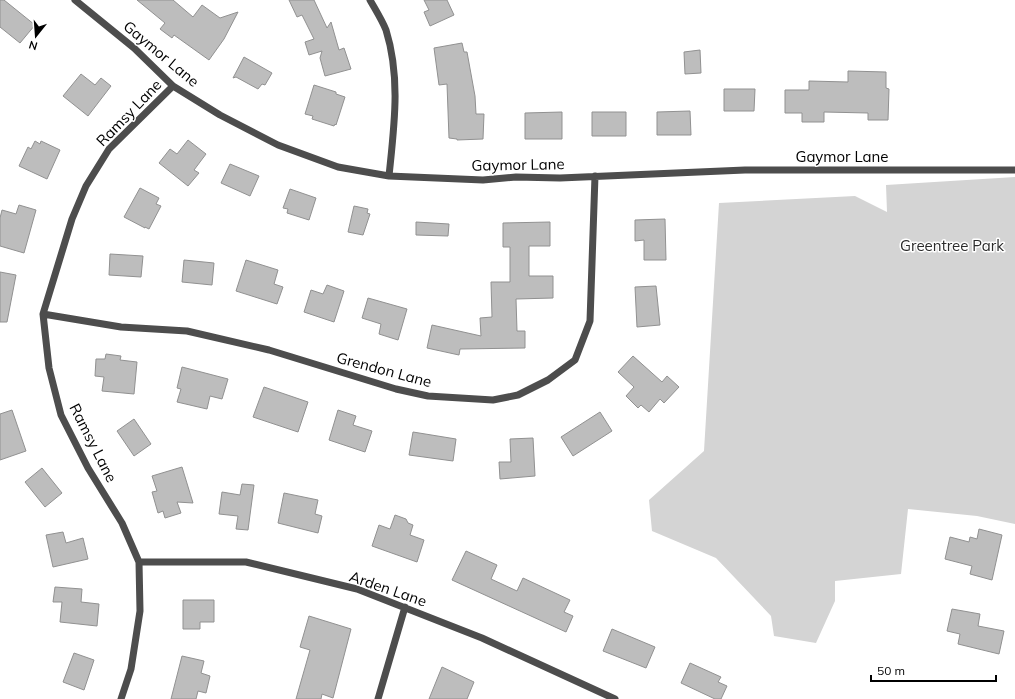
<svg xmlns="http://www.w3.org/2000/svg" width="1015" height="699" font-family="Mulish,sans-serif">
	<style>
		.green { fill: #d4d4d4 }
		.building { fill: #bdbdbd; stroke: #919191 }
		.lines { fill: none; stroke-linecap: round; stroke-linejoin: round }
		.minor { stroke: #4d4d4d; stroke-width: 7 }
		.labels { text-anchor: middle; stroke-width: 3; stroke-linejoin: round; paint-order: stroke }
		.street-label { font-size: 15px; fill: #000; stroke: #fff }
		.park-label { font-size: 15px; fill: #2b2b2b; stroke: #fff }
	</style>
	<rect width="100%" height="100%" fill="#fff"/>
	<!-- green -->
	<path class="green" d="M 1015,177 L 1015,524 L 977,516 L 908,509 L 901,574 L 835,581 L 835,601 L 816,643 L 774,636 L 771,616 L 716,558 L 652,531 L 649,500 L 704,451 L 719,203 L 855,196 L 887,212 L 886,185 Z"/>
	<!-- building -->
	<path class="building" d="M 0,0 L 4,0 L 35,25 L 20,43 L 0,27 Z
		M 137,0 L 173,0 L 193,17 L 202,5 L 220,18 L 238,12 L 224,39 L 209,60 L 174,35 L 172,38 L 160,29 L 165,23 Z
		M 289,0 L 314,0 L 327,28 L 331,22 L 339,50 L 344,48 L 351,69 L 325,76 L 320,58 L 322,51 L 309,55 L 305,42 L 314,39 L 302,15 L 297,17 Z
		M 424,0 L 447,0 L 454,15 L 430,26 L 424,12 L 429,10 Z
		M 462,43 L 464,52 L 467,52 L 475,96 L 476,114 L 484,114 L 483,139 L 457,140 L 457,139 L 449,138 L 447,84 L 439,85 L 434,48 Z
		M 700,50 L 701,73 L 685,74 L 684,52 Z
		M 244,57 L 272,73 L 265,85 L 262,84 L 258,89 L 236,77 L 233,78 Z
		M 848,71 L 886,72 L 886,88 L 889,89 L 888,120 L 868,120 L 868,113 L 824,112 L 824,122 L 802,122 L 802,113 L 785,113 L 785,90 L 809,90 L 809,81 L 848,82 Z
		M 81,74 L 95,85 L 101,78 L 111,86 L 88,116 L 63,96 Z
		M 314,85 L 336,92 L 336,94 L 345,97 L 336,125 L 335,124 L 334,126 L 312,119 L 313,116 L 305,114 Z
		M 724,89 L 755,89 L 754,111 L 724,111 Z
		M 690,111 L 691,135 L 657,135 L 657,112 Z
		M 562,112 L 562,139 L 525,139 L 525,113 Z
		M 592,112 L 626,112 L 626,136 L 592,136 Z
		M 188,140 L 206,154 L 194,170 L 199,173 L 188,186 L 159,163 L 170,149 L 177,154 Z
		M 35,141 L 40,144 L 41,141 L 60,150 L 47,179 L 19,166 L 28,147 L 31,149 Z
		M 230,164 L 259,176 L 250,196 L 221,183 Z
		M 140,188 L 159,198 L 156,204 L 161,206 L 149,229 L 145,227 L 145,228 L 124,217 Z
		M 290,189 L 316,198 L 309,220 L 287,213 L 288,209 L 283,208 Z
		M 19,205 L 36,210 L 24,253 L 0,246 L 0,218 L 2,210 L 16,214 Z
		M 354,206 L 368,209 L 367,213 L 370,214 L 363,235 L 348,232 Z
		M 665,219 L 666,260 L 644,260 L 644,240 L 635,241 L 635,220 Z
		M 416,222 L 449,224 L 448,236 L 416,235 Z
		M 550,222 L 550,246 L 529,246 L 529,276 L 553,276 L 553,298 L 516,299 L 517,331 L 525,331 L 525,348 L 460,349 L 459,355 L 427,348 L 432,325 L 481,336 L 480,318 L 492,317 L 491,282 L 510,282 L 510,247 L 503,247 L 503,223 Z
		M 110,254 L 143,256 L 141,277 L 109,275 Z
		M 184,260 L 214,263 L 212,285 L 182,282 Z
		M 246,260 L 278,270 L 274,284 L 283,287 L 277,304 L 236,291 Z
		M 0,272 L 16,275 L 7,322 L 0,322 Z
		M 327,285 L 344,291 L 334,322 L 304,312 L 311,290 L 323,294 Z
		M 656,286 L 660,325 L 637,327 L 635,287 Z
		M 368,298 L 407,309 L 398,340 L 379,334 L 381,324 L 362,318 Z
		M 106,354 L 121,356 L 120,360 L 137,362 L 134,394 L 102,391 L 104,377 L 95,376 L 96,359 L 105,359 Z
		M 633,356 L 662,382 L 667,376 L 679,387 L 664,403 L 660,399 L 649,412 L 641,405 L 638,408 L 626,396 L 634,387 L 618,372 Z
		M 182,367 L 228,379 L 222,399 L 210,396 L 207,409 L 177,402 L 181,389 L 177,388 Z
		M 264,387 L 308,402 L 298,432 L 253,417 Z
		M 12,410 L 26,451 L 0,460 L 0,414 Z
		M 338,410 L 356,416 L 353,425 L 372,431 L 365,452 L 329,440 Z
		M 600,412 L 612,431 L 573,456 L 561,437 Z
		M 134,419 L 151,444 L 134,456 L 117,431 Z
		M 413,432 L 456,439 L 453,461 L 409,455 Z
		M 533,438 L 535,476 L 500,479 L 499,462 L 511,462 L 510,439 Z
		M 182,467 L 193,503 L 177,502 L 181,513 L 165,518 L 163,511 L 158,513 L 152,492 L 157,491 L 152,476 Z
		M 42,468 L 62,493 L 45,507 L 25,482 Z
		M 242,484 L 254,485 L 248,530 L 236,529 L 238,516 L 219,514 L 222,492 L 240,495 Z
		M 284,493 L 318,500 L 315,514 L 322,516 L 318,533 L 278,523 Z
		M 395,515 L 406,519 L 408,523 L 413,525 L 410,535 L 424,540 L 417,562 L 372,546 L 379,525 L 390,529 Z
		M 979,529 L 1002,535 L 992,580 L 970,574 L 972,566 L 945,559 L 950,537 L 969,542 L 970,537 L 977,539 Z
		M 63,532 L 66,543 L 83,538 L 88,559 L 53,567 L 46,535 Z
		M 466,551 L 497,565 L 491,579 L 517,591 L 523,578 L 570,600 L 564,612 L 573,616 L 566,632 L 452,580 Z
		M 55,587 L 82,589 L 81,602 L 99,604 L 97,626 L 60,622 L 62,602 L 53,602 Z
		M 183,600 L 214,600 L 214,622 L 200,622 L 200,629 L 183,629 Z
		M 952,609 L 980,614 L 978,626 L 1004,631 L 999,654 L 958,644 L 960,634 L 947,631 Z
		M 309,616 L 351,629 L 333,698 L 322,694 L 321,699 L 296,699 L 310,650 L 300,647 Z
		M 612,629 L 655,647 L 646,668 L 603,651 Z
		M 74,653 L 94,660 L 84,690 L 63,682 Z
		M 182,656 L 204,661 L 201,673 L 210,676 L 206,693 L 198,691 L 196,699 L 171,699 Z
		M 690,663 L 721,677 L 718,682 L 727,686 L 721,699 L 715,699 L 681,683 Z
		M 442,667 L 474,682 L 467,699 L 429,699 Z"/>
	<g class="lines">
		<!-- minor -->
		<path class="minor" d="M 75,0 L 134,48 L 173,86 L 220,115 L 278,145 L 338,167 L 389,176 L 483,180 L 516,177 L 560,178 L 745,170 L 1015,170
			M 370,0 C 375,9 382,20 386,30 C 401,78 394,127 389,176
			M 43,314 L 121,327 L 187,331 L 269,350 L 396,389 L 428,396 L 493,400 L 518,395 L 548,380 L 575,360 L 590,321 L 595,176
			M 139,562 L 246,562 L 357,589 L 482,638 L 615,699
			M 121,699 L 131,669 L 140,611 L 139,562 L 122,523 L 88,468 L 61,415 L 49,368 L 43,314 L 72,219 L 86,186 L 109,149 L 173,86
			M 378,699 L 405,607"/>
	</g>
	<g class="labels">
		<!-- street labels -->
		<g class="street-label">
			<text transform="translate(161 54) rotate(40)" y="5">Gaymor Lane</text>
			<text transform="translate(129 113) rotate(-46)" y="5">Ramsy Lane</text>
			<text x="842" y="162">Gaymor Lane</text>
			<text transform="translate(518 165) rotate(-1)" y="5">Gaymor Lane</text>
			<text transform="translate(384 370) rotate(15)" y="5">Grendon Lane</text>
			<text transform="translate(93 443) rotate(63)" y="5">Ramsy Lane</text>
			<text transform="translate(388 589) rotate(19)" y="5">Arden Lane</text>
		</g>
		<!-- park labels -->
		<g class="park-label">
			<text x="952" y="251">Greentree Park</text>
		</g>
	</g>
	<!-- north arrow -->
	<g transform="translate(36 36) rotate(197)" stroke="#ffffff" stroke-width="3" paint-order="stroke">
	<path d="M0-3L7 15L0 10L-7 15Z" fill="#000000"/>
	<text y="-6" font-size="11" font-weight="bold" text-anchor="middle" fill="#000000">N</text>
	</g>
	<!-- scale -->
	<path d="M871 675v6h125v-6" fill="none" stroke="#000000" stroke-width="2"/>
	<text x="877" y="675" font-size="12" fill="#000000" stroke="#ffffff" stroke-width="3" paint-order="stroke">50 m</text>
</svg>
